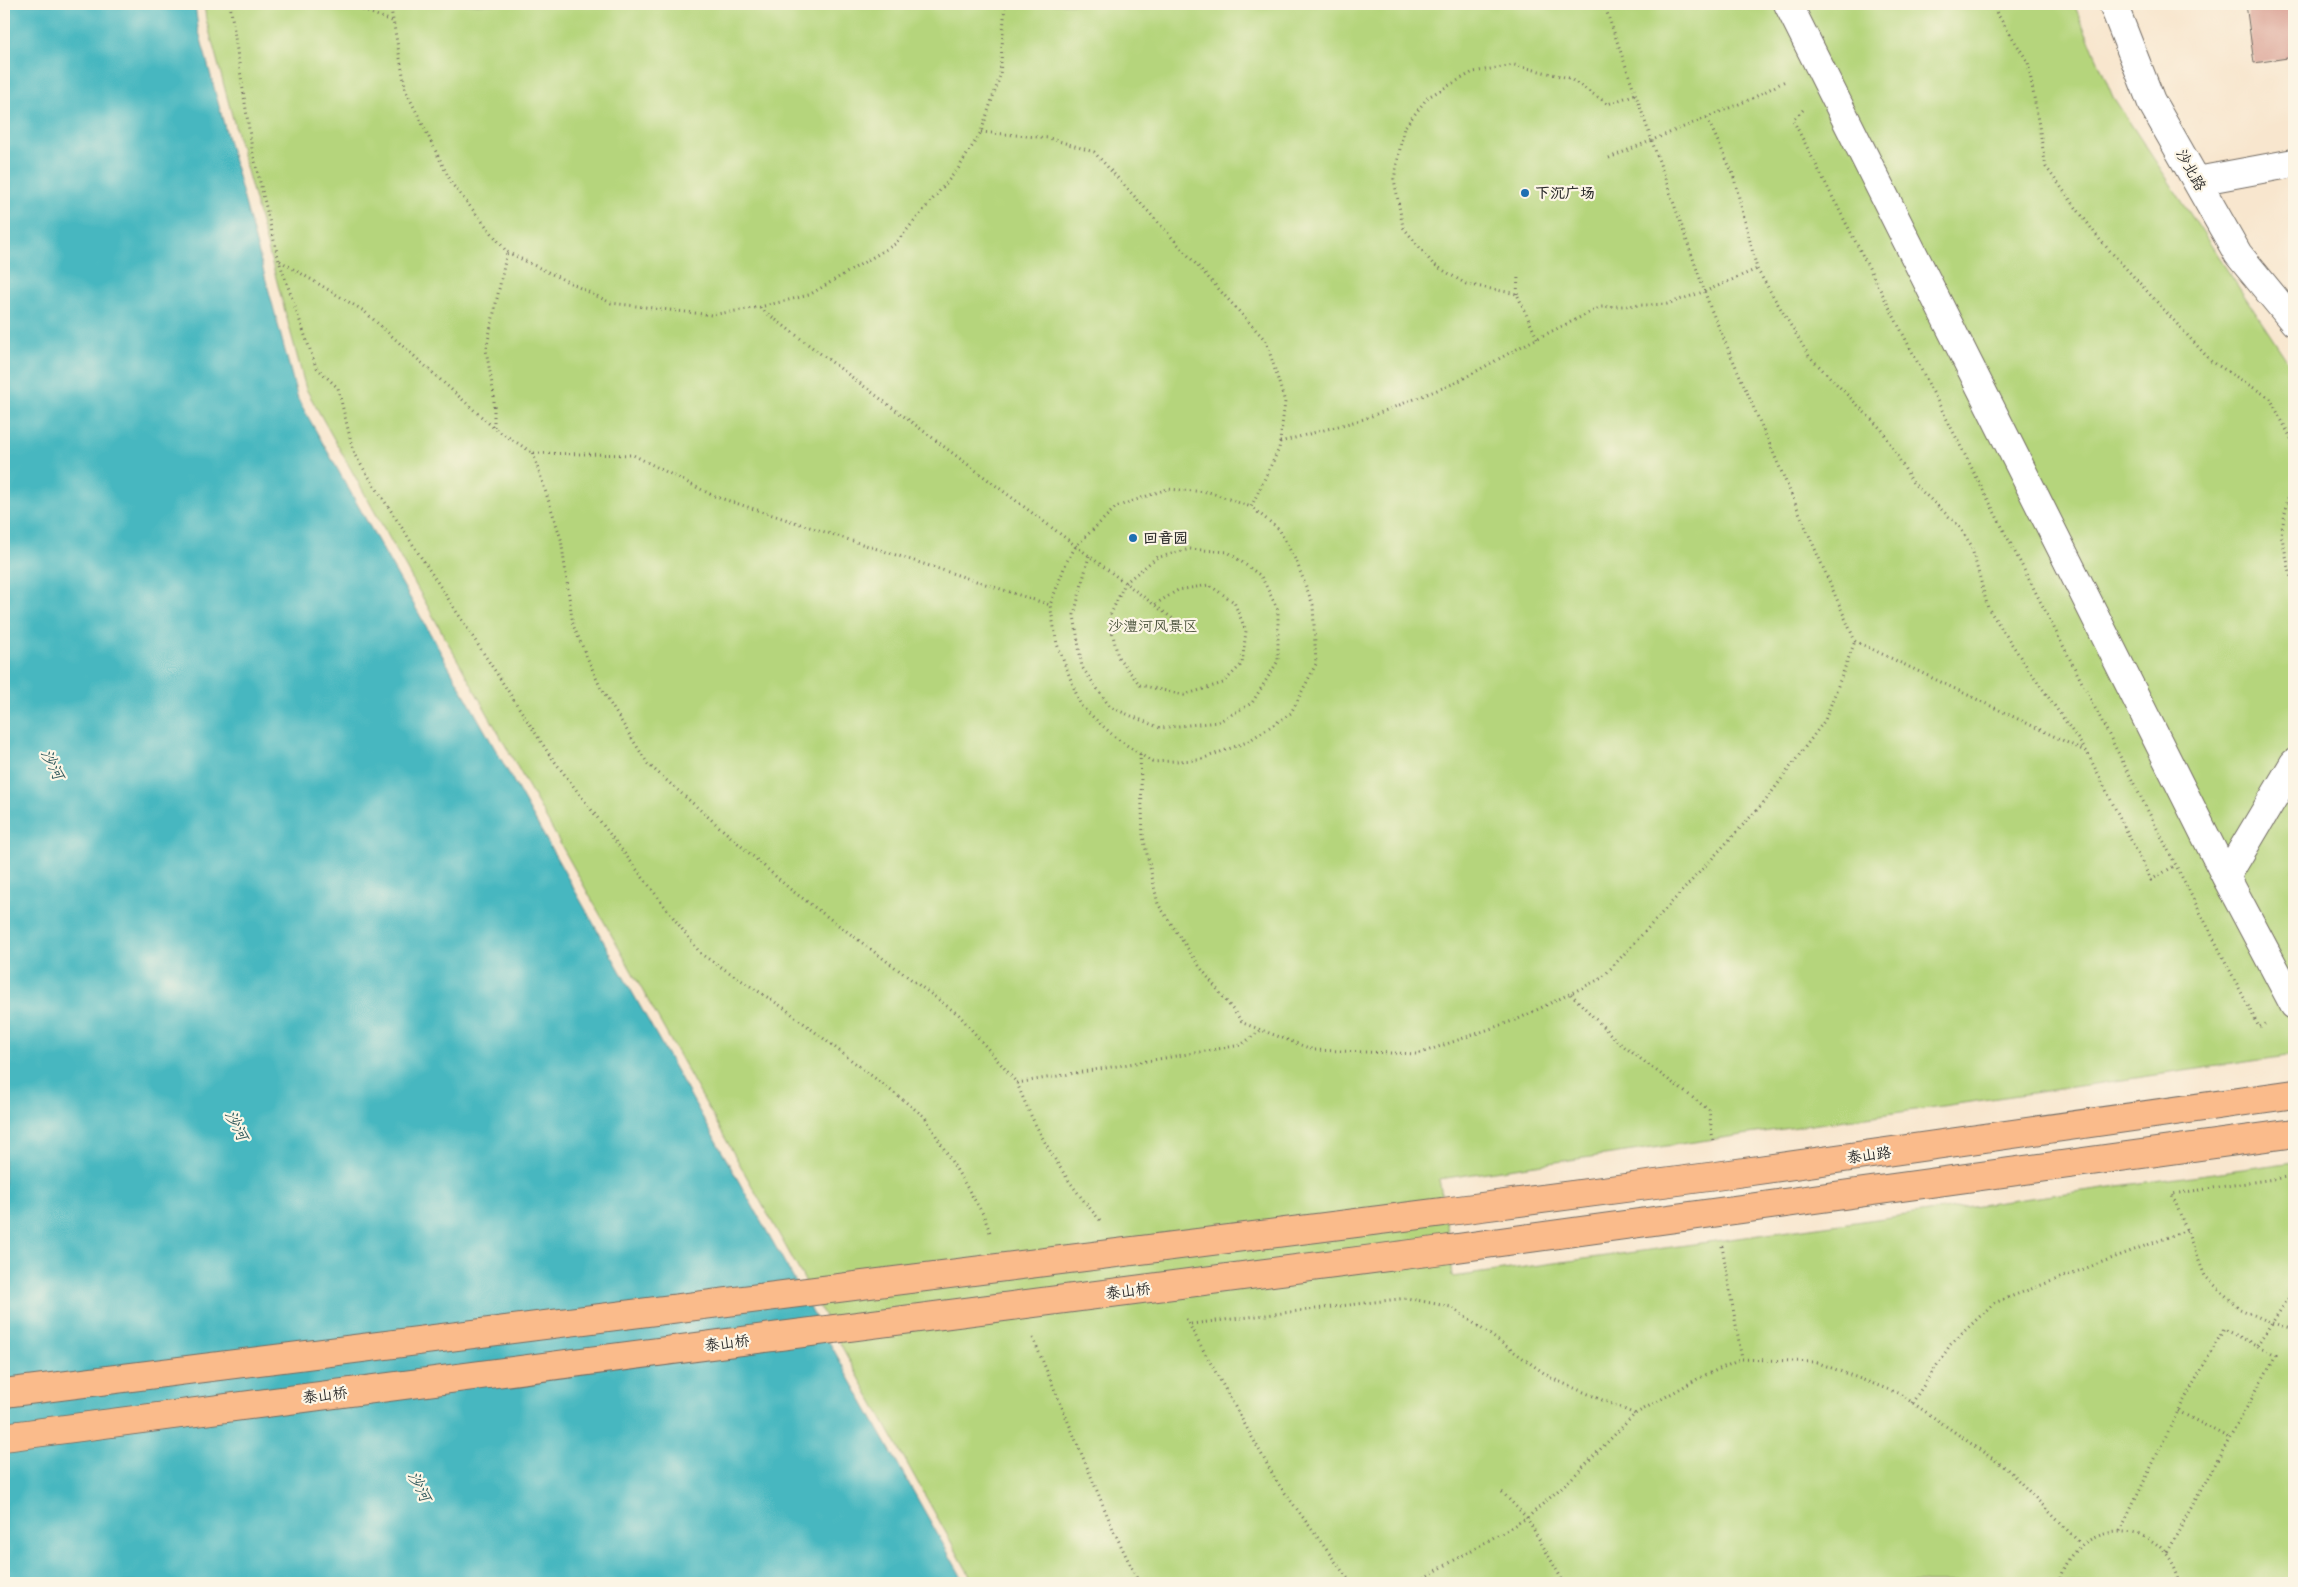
<svg xmlns="http://www.w3.org/2000/svg" width="2298" height="1587" font-family="'Playpen Sans','LXGW WenKai TC',sans-serif">
	<style>
		.green { fill: #b5d57c; stroke: #708054 }
		.water { fill: #47b7c0; stroke: #397176 }
		.building { fill: #d89b8f }
		.lines { fill: none; stroke-linecap: round; stroke-linejoin: round }
		.minor-casing { stroke: #736c64; stroke-width: 30 }
		.major-casing { stroke: #736c64; stroke-width: 30 }
		.path { stroke: #736c64; stroke-width: 3; stroke-dasharray: 1 4; stroke-linecap: butt }
		.minor { stroke: #fff; stroke-width: 28 }
		.major { stroke: #fabb8b; stroke-width: 28 }
		.major-bridge-casing { stroke: #736c64; stroke-width: 30; stroke-linecap: butt }
		.major-bridge { stroke: #fabb8b; stroke-width: 28 }
		.poi-dot { fill: #1f6fb2; stroke: #fcf5e5; stroke-width: 2 }
		.labels { text-anchor: middle; stroke-width: 4.5; stroke-linejoin: round; paint-order: stroke }
		.street-label { font-size: 15px; fill: #2b2b2b; stroke: #fcf5e5 }
		.poi-label { font-size: 15px; font-weight: bold; fill: #2b2b2b; stroke: #fcf5e5; text-anchor: start }
		.park-label { font-size: 15px; fill: #4e563f; stroke: #fcf5e5 }
		.water-label { font-size: 16px; font-style: italic; fill: #355c5f; stroke: #fcf5e5 }
	</style>
	<rect width="100%" height="100%" fill="#fcf5e5"/>
	<filter id="ink" filterUnits="userSpaceOnUse"><feTurbulence type="fractalNoise" baseFrequency=".02" numOctaves="2"/><feDisplacementMap in="SourceGraphic" scale="10" xChannelSelector="R" yChannelSelector="G"/><feConvolveMatrix kernelMatrix="1 2 1 2 8 2 1 2 1" color-interpolation-filters="sRGB"/></filter>
	<filter id="wash" filterUnits="userSpaceOnUse"><feTurbulence type="fractalNoise" baseFrequency=".0096" numOctaves="4" result="noise"/><feDisplacementMap in="SourceGraphic" scale="20" xChannelSelector="R" yChannelSelector="G"/><feGaussianBlur stdDeviation="1.12" result="paint"/><feColorMatrix in="noise" values="0 0 0 0 0 0 0 0 0 0 0 0 0 0 0 0 0 1.4 0 .05"/><feComposite in="paint" operator="in"/></filter>
	<g filter="url(#wash)">
		<rect width="100%" height="100%" fill="#f8e6ce"/>
		<!-- green -->
		<path class="green" d="M 204,4 L 2074,4 L 2113,97 L 2294,371 L 2294,1055 L 1439,1179 L 1448,1231 L 1452,1277 L 2294,1162 L 2294,1583 L 974,1583 L 306,389 L 206,19 Z"/>
		<!-- water -->
		<path class="water" d="M 4,4 L 195,4 L 198,28 L 298,399 L 965,1583 L 4,1583 Z"/>
		<g id="blocks">
			<!-- building -->
			<path class="building" d="M 2246,4 L 2294,4 L 2294,57 L 2254,63 Z"/>
		</g>
	</g>
	<g filter="url(#ink)">
		<use href="#blocks" fill-opacity="0" stroke="#736c64" stroke-width="1"/>
		<g class="lines">
			<defs>
				<path id="minor" d="M 1788,4 L 2226,877 L 2294,1005
					M 2113,4 L 2151,101 L 2238,254 L 2294,322
					M 2197,181 L 2294,163
					M 2226,877 L 2294,763"/>
				<path id="major" d="M 1443,1212 L 1716,1176 L 2294,1094
					M 1450,1249 L 2294,1133"/>
			</defs>
			<!-- minor casing -->
			<use href="#minor" class="minor-casing"/>
			<!-- major casing -->
			<use href="#major" class="major-casing"/>
			<!-- path -->
			<path class="path" d="M 230,4 L 252,149 L 279,261 L 316,367 L 338,388 L 354,454 L 549,754 L 701,954 L 784,1008 L 925,1117 L 983,1214 L 991,1235
				M 355,4 L 360,9 L 392,21
				M 390,4 L 406,91 L 452,184 L 507,252 L 611,303 L 711,315 L 760,307 L 809,295 L 895,244 L 958,169 L 981,132 L 1000,76 L 1005,4
				M 1604,4 L 1710,307 L 1855,641 L 2087,752 L 2151,880 L 2176,865
				M 1991,4 L 2028,62 L 2046,167 L 2100,240 L 2211,361 L 2270,398 L 2294,444
				M 1803,110 L 1793,120 L 2259,1027 L 2265,1024
				M 1707,118 L 1733,174 L 1757,269 L 1809,356 L 1882,430 L 1913,483 L 1959,526 L 1971,545 L 1988,608 L 2023,661 L 2087,752
				M 981,132 L 1049,138 L 1094,152 L 1266,341 L 1285,402 L 1279,449 L 1251,507 L 1279,529 L 1297,563 L 1313,605 L 1316,664 L 1291,713 L 1247,742 L 1199,760 L 1152,762 L 1116,738 L 1081,706 L 1057,644 L 1050,605 L 1066,563 L 1076,546 L 1116,507 L 1167,489 L 1209,492 L 1251,507
				M 1609,158 L 1751,99 L 1787,80
				M 280,261 L 364,311 L 494,428 L 533,453 L 633,455 L 714,496 L 1050,605
				M 1517,294 L 1518,276
				M 760,308 L 1189,631
				M 1537,338 L 1517,294 L 1466,284 L 1433,264 L 1403,227 L 1394,179 L 1404,128 L 1428,97 L 1473,72 L 1514,65 L 1569,78 L 1608,104 L 1636,94
				M 494,427 L 494,395 L 486,350 L 507,252
				M 1280,442 L 1364,419 L 1455,383 L 1524,345 L 1601,307 L 1667,304 L 1706,291 L 1757,269
				M 533,453 L 561,539 L 573,625 L 601,689 L 648,764 L 790,889 L 959,1015 L 1017,1083 L 1241,1045 L 1261,1030
				M 2294,468 L 2281,534 L 2291,577 L 2294,581
				M 1089,556 L 1074,615 L 1082,667 L 1110,707 L 1160,728 L 1218,722 L 1252,703 L 1278,661 L 1278,610 L 1261,576 L 1228,552 L 1190,549 L 1156,558 L 1125,583 L 1109,618 L 1118,657 L 1140,685 L 1184,695 L 1223,683 L 1242,664 L 1246,631 L 1234,602 L 1209,585 L 1178,590 L 1154,605
				M 1140,754 L 1143,836 L 1158,904 L 1200,967 L 1243,1023 L 1314,1050 L 1418,1054 L 1518,1019 L 1602,978 L 1766,800 L 1825,720 L 1855,641
				M 1571,994 L 1618,1042 L 1709,1110 L 1713,1141
				M 1017,1083 C 1036,1132 1065,1181 1100,1220
				M 2294,1176 L 2172,1194 L 2205,1276 L 2240,1309 L 2272,1323 L 2294,1329
				M 1722,1246 L 1742,1359
				M 1186,1319 L 1277,1482 L 1351,1583
				M 1191,1324 L 1407,1298 L 1451,1307 L 1551,1378 L 1635,1414
				M 1033,1338 L 1113,1529 L 1139,1583
				M 2257,1345 L 2294,1290
				M 1912,1403 L 1951,1344 L 1994,1303 L 2187,1230
				M 2178,1411 L 2229,1438
				M 1502,1492 L 1527,1518 L 1564,1583
				M 2120,1531 L 2178,1411 L 2224,1329 L 2276,1355 L 2166,1553
				M 1415,1583 L 1527,1518 L 1571,1479 L 1635,1414 L 1699,1378 L 1742,1359 L 1816,1362 L 1900,1394 L 2006,1468 L 2081,1544
				M 2059,1583 C 2068,1533 2131,1514 2165,1552 C 2173,1561 2177,1572 2180,1583"/>
			<!-- minor -->
			<use href="#minor" class="minor"/>
			<!-- major -->
			<use href="#major" class="major"/>
			<defs>
				<path id="major-bridge" d="M 4,1393 L 1443,1212
					M 4,1437 L 1450,1249"/>
			</defs>
			<!-- major-bridge casing -->
			<use href="#major-bridge" class="major-bridge-casing"/>
			<!-- major-bridge -->
			<use href="#major-bridge" class="major-bridge"/>
		</g>
	</g>
	<!-- markers -->
	<g class="poi-dot">
		<circle cx="1525" cy="193" r="5"/>
		<circle cx="1133" cy="538" r="5"/>
	</g>
	<g class="labels">
		<!-- street labels -->
		<g class="street-label">
			<text transform="translate(2191 170) rotate(61)" y="5">沙北路</text>
			<text transform="translate(1869 1155) rotate(-8)" y="5">泰山路</text>
			<text transform="translate(1128 1291) rotate(-7)" y="5">泰山桥</text>
			<text transform="translate(727 1343) rotate(-7)" y="5">泰山桥</text>
			<text transform="translate(325 1395) rotate(-7)" y="5">泰山桥</text>
		</g>
		<!-- poi labels -->
		<g class="poi-label">
			<text x="1535" y="198">下沉广场</text>
			<text x="1143" y="543">回音园</text>
		</g>
		<!-- park labels -->
		<g class="park-label">
			<text x="1153" y="631">沙澧河风景区</text>
		</g>
		<!-- water labels -->
		<g class="water-label">
			<text transform="translate(53 764) rotate(63)" y="6">沙河</text>
			<text transform="translate(237 1125) rotate(63)" y="6">沙河</text>
			<text transform="translate(420 1486) rotate(63)" y="6">沙河</text>
		</g>
	</g>
	<!-- margin -->
	<rect width="2298" height="1587" fill="none" stroke="#fcf5e5" stroke-width="20"/>
</svg>
